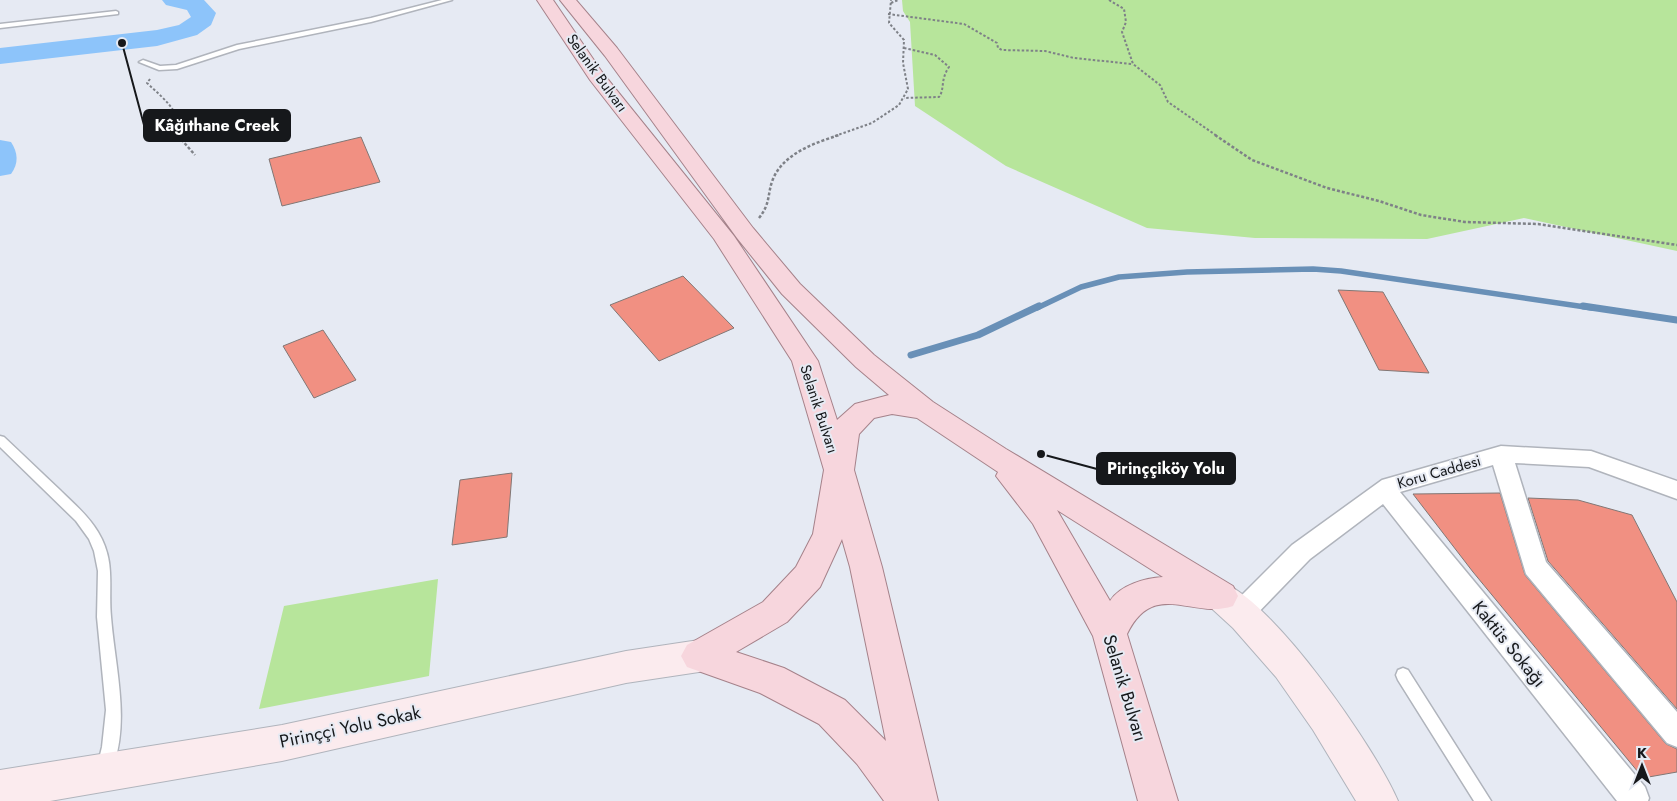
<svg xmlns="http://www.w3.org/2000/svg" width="1677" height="801" font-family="Jost,sans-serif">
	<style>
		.green { fill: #b7e59b }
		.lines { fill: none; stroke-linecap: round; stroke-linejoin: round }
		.stream-far1 { stroke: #6990b7; stroke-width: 5.5 }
		.stream { stroke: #6990b7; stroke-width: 7 }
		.river { fill: #8dc4fa; fill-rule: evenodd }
		.building { fill: #f19082; stroke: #817775 }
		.service-casing { stroke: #b0b4bc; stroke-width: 3 }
		.minor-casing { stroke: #b0b4bc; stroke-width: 3 }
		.secondary-casing { stroke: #b0b4bc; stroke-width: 2 }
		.primary-casing { stroke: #a5828a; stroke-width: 2 }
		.path-far1 { stroke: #7e8187; stroke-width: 2; stroke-dasharray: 2.5 2; stroke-linecap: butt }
		.path { stroke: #7e8187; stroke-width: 2.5; stroke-dasharray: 3 2; stroke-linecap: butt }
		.service { fill: #fff; fill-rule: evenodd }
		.minor { fill: #fff; fill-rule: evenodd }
		.secondary { fill: #fbebee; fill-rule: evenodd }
		.primary { fill: #f7d6dd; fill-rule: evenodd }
		.labels { text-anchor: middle; stroke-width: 4; stroke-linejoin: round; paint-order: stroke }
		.street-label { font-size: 15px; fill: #16181b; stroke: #e6eaf3 }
		.near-street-label { font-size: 18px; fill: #16181b; stroke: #e6eaf3 }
		.leader { fill: none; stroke: #16181b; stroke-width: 2 }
		.callout-dot { fill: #16181b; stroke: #e6eaf3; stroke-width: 2 }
		.callout { fill: #16181b; stroke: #16181b; stroke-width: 2 }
		.callout-label { font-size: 16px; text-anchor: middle; font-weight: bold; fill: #fff }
	</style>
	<rect width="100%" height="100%" fill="#e6eaf3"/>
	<!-- green -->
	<path class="green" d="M 902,0 L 1677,0 L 1677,251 L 1524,218 L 1427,239 L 1255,238 L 1147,228 L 1006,166 L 915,106 L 910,22 L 903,11 Z
		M 438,579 L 429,676 L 259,709 L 284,606 Z"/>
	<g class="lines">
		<!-- stream-far1 -->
		<path class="stream-far1" d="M 1037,308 L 1081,287 L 1119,277 L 1187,272 L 1313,269 L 1341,271 L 1592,308"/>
		<!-- stream -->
		<path class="stream" d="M 1583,306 L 1677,320
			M 911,355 L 978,335 L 1039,306"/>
		<!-- river -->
		<path class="river" d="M 162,0 L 204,0 L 216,13 L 211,25 L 197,35 L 157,46 L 0,64 L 0,48 L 157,30 L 179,25 L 191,17 L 187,10 L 166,5 Z
			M 0,140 L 11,142 C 18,153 19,163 11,174 L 0,176 Z"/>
	</g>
	<!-- building -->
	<path class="building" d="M 361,137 L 380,182 L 282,206 L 269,159 Z
		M 683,276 L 734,328 L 659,361 L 610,305 Z
		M 1338,290 L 1383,292 L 1429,373 L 1379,370 Z
		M 323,330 L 356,380 L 314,398 L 283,346 Z
		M 512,473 L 507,537 L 452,545 L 460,480 Z
		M 1500,493 L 1525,575 L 1666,744 L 1677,749 L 1677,772 L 1643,778 L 1473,572 L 1413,494 Z
		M 1528,498 L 1578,500 L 1632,515 L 1677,602 L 1677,709 L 1548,561 Z"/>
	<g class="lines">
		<defs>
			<path id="service" d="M 442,0 L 452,0 L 371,22 L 239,49 L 177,69 L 159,70 L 139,62 L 143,60 L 160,66 L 176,65 L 237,45 L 371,18 Z
				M 116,11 L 118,12 L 118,14 L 0,28 L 0,24 Z
				M 0,436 L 4,437 C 23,455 41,472 60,490 C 73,503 88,515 98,532 C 116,562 108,585 111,617 C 115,668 131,723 111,772 L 105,775 L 99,772 L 97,767 L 102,747 L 106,710 L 97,617 L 98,571 L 94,551 L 89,539 L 76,521 L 0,447 Z
				M 1403,668 L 1408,670 L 1491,801 L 1474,801 L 1398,680 L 1396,675 L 1398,670 Z"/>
			<path id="minor" d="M 1501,446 L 1591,451 L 1677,481 L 1677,499 L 1589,467 L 1515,463 L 1546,562 L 1677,712 L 1677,747 L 1667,743 L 1526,574 L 1493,465 L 1400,492 L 1645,787 L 1649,798 L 1648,801 L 1617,801 L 1383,504 L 1310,559 L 1250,621 L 1241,624 L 1232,621 L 1228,613 L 1232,605 L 1292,545 L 1382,480 Z"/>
			<path id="secondary" d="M 1221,582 C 1273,600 1376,749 1398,801 L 1356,801 L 1313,730 L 1276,677 L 1233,628 L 1209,606 L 1204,596 L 1209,586 Z
				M 699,640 L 711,645 L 717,656 L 711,667 L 699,672 L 626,683 L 282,761 L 50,801 L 0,801 L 0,770 L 282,725 L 626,651 Z"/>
			<path id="primary" d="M 537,0 L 553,0 L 602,72 L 734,236 L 818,361 L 837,420 L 855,404 L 889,395 L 856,367 L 782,294 L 737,238 L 605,56 L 560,0 L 576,0 L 617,48 L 753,228 L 800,284 L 874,355 L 933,402 L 1006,449 L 1233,586 L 1238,596 L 1233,606 C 1193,620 1154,578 1127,634 L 1178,801 L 1138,801 L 1093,636 L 1033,524 L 996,476 L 998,472 L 917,418 L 892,414 L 874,418 L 859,434 L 854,470 L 882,567 L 938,801 L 884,801 L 857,764 L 819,724 L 760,693 L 687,667 L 681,656 L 687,645 L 763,602 L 796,567 L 813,534 L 824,470 L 792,361 L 714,239 L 590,80 ZM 1057,510 L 1163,577 C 1145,578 1120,585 1110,601 ZM 842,539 L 850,567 L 886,741 L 845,700 L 784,668 L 736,652 L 787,622 L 820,587 Z"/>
		</defs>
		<!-- service casing -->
		<use href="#service" class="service-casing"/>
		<!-- minor casing -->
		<use href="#minor" class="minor-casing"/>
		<!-- secondary casing -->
		<use href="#secondary" class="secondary-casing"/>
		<!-- primary casing -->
		<use href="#primary" class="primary-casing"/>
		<!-- path-far1 -->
		<path class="path-far1" d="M 1109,0 L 1124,9 L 1126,22 L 1122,32 L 1133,64 L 1160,85 L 1168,102 L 1217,136
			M 891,3 L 898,0
			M 888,14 L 964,24 L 997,43 L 998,48 L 1002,50 L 1045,51 L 1074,58 L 1132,64
			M 904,48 L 935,55 L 949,67 C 940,80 945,89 939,97 L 904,98
			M 150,79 L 147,83 C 163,98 182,112 180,136
			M 835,136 L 872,123 L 899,105 L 908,89 L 903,63 L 904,40 L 889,23 L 891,0"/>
		<!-- path -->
		<path class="path" d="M 180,135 L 180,138 L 195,155
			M 1215,135 L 1252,160 L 1327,188 L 1379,201 L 1421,215 L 1465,222 L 1538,224 L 1677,245
			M 759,218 C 771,203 767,194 773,179 C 784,153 815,143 839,135"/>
		<!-- service -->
		<use href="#service" class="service"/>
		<!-- minor -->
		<use href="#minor" class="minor"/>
		<!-- secondary -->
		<use href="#secondary" class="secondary"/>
		<!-- primary -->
		<use href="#primary" class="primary"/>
	</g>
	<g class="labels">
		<!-- street labels -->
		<g class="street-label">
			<text transform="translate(597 73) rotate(54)" y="5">Selanik Bulvarı</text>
			<text transform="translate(819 409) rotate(72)" y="5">Selanik Bulvarı</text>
			<text transform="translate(1439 472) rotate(-16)" y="5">Koru Caddesi</text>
		</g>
		<!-- near-street labels -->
		<g class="near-street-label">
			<text transform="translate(1509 644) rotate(51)" y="6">Kaktüs Sokağı</text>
			<text transform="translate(1125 688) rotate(73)" y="6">Selanik Bulvarı</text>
			<text transform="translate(350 727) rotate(-12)" y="6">Pirinççi Yolu Sokak</text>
		</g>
	</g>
	<!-- callouts -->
	<path class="leader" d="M122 43L144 125M1041 454L1097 469"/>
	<g class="callout-dot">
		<circle cx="122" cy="43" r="5"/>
		<circle cx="1041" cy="454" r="5"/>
	</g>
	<g class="callout">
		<rect x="144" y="110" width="146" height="31" rx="5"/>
		<rect x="1097" y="453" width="138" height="31" rx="5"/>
	</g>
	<g class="callout-label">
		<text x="217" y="131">Kâğıthane Creek</text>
		<text x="1166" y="474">Pirinççiköy Yolu</text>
	</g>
	<!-- north arrow -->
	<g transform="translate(1642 766)" stroke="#e6eaf3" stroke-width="4" paint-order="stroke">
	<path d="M0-4L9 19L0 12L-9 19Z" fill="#16181b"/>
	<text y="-8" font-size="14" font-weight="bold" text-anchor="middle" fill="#16181b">K</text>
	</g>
</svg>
